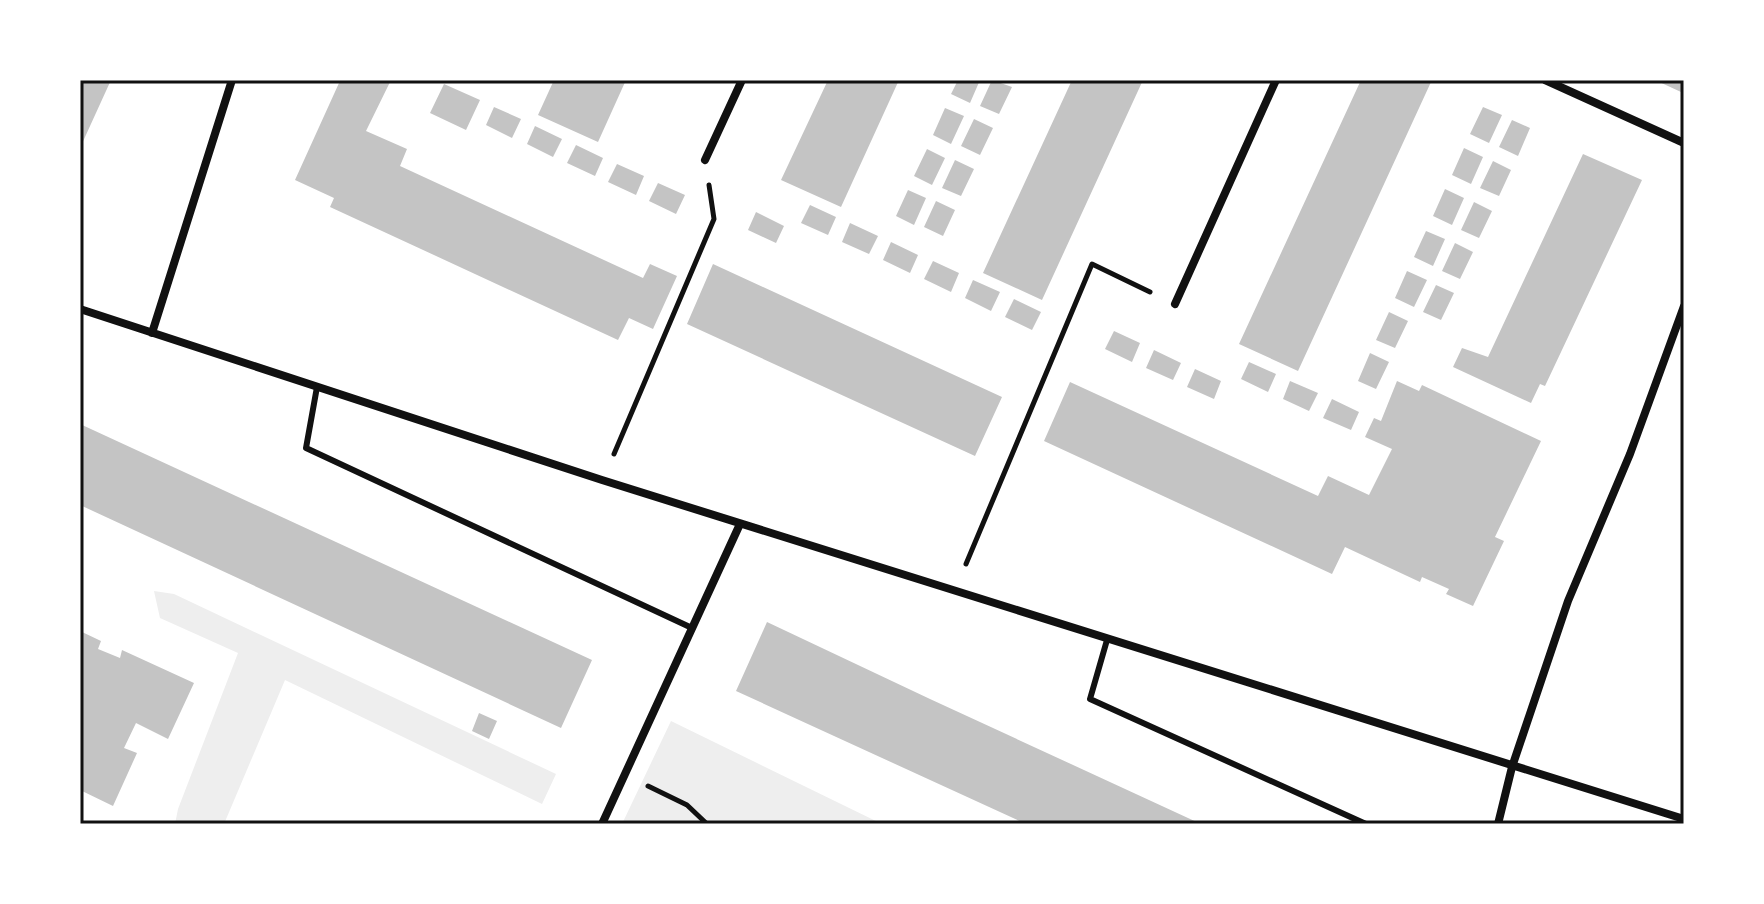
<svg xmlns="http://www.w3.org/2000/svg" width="1764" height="904" font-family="Barlow,sans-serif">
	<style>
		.green { fill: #eee }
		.building { fill: #c4c4c4 }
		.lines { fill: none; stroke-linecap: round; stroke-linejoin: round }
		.path { stroke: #111; stroke-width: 5 }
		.service { stroke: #111; stroke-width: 6 }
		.minor { stroke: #111; stroke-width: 8 }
		.neatline { fill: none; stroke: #111; stroke-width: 3 }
	</style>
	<rect width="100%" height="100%" fill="#fff"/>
	<!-- green -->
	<path class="green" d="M 154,591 L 174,594 L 556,774 L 542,804 L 285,680 L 224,824 L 175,824 L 178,809 L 238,653 L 160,618 Z
		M 671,721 L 882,824 L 622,824 Z"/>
	<!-- building -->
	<path class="building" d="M 80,80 L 111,80 L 80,148 Z
		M 333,80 L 391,80 L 366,131 L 407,149 L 400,166 L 643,278 L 650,264 L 677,276 L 653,329 L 629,318 L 618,340 L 330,207 L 334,198 L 295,180 L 339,83 Z
		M 554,80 L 626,80 L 598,142 L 538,115 Z
		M 828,80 L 899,80 L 841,207 L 781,180 Z
		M 958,80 L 980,80 L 970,103 L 951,94 Z
		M 992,80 L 1012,87 L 999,114 L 980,106 Z
		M 1072,80 L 1143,80 L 1042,300 L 983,273 Z
		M 1361,80 L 1431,82 L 1298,371 L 1239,344 Z
		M 1655,80 L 1684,80 L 1684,85 L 1681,92 Z
		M 444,84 L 480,100 L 466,130 L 430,113 Z
		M 494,107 L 521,119 L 512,138 L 486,125 Z
		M 1483,107 L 1502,115 L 1489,143 L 1470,134 Z
		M 945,108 L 964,116 L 951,144 L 933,135 Z
		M 974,119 L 993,128 L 980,155 L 961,146 Z
		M 1512,120 L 1530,128 L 1518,156 L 1499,147 Z
		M 535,126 L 562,139 L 553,157 L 527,144 Z
		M 576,145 L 603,158 L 595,176 L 567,163 Z
		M 1464,148 L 1483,157 L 1471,184 L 1452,175 Z
		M 927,149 L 945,158 L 932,185 L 914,176 Z
		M 1583,154 L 1642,180 L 1545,386 L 1540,384 L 1531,403 L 1453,367 L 1462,348 L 1488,357 Z
		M 955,160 L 974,169 L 961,196 L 942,188 Z
		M 1493,161 L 1511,170 L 1499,196 L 1480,188 Z
		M 617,164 L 644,176 L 636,195 L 608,182 Z
		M 658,183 L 685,195 L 676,214 L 649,201 Z
		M 1445,189 L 1464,198 L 1452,225 L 1433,216 Z
		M 908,190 L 926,198 L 914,225 L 896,216 Z
		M 936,201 L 955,210 L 943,236 L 924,227 Z
		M 1474,202 L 1492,211 L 1479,238 L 1461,230 Z
		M 810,205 L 836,217 L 828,235 L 801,223 Z
		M 756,212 L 784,226 L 776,243 L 748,230 Z
		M 850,223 L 878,236 L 869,254 L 842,242 Z
		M 1426,231 L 1445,239 L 1433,266 L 1414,257 Z
		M 891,242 L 918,255 L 910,273 L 883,260 Z
		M 1455,243 L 1473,252 L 1460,279 L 1442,271 Z
		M 933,261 L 959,273 L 951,292 L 924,279 Z
		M 713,264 L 1002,397 L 975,456 L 687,324 Z
		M 1407,271 L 1427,280 L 1414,307 L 1395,298 Z
		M 973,280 L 1000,292 L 991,311 L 965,298 Z
		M 1436,285 L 1454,293 L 1441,320 L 1423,312 Z
		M 1014,299 L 1041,312 L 1032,330 L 1005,317 Z
		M 1389,312 L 1408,321 L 1395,348 L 1376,340 Z
		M 1114,331 L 1140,343 L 1132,362 L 1105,349 Z
		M 1154,350 L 1181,363 L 1173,380 L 1146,368 Z
		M 1370,353 L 1389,362 L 1376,389 L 1358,381 Z
		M 1249,362 L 1276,374 L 1268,392 L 1241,379 Z
		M 1195,369 L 1221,381 L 1214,399 L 1187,387 Z
		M 1290,381 L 1318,393 L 1309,411 L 1283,399 Z
		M 1397,381 L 1419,391 L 1422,385 L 1541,441 L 1495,537 L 1504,541 L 1473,606 L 1446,594 L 1449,589 L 1422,577 L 1420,582 L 1345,547 L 1332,574 L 1044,441 L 1070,382 L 1318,496 L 1328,476 L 1369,495 L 1392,449 L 1365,437 L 1374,418 L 1381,421 Z
		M 1332,399 L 1359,412 L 1351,430 L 1323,418 Z
		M 80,424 L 592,660 L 561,728 L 80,505 Z
		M 767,622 L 930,699 L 1201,824 L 1026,824 L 736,691 Z
		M 80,631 L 101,641 L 98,649 L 120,658 L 122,650 L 194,683 L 168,739 L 136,723 L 124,748 L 137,753 L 113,806 L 80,790 Z
		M 479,713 L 497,721 L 489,739 L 472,731 Z"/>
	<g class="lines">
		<!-- path -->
		<path class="path" d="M 614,454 L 714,219 L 709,185
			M 966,564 L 1092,264 L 1150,292
			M 648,786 L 687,805 L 707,824"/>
		<!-- service -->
		<path class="service" d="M 317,387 L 306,448 L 692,628
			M 1107,640 L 1090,699 L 1366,824"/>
		<!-- minor -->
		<path class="minor" d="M 1545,80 L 1684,143
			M 705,160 L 742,80
			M 1175,304 L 1276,80
			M 80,309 L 602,480 L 1684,819
			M 152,333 L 232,80
			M 602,824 L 740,524
			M 1498,824 L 1512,767 L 1568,601 L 1630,454 L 1684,306"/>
	</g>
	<!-- border -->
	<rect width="1764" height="904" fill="none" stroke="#ffffff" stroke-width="164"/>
	<rect x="82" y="82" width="1600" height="740" class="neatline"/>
</svg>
